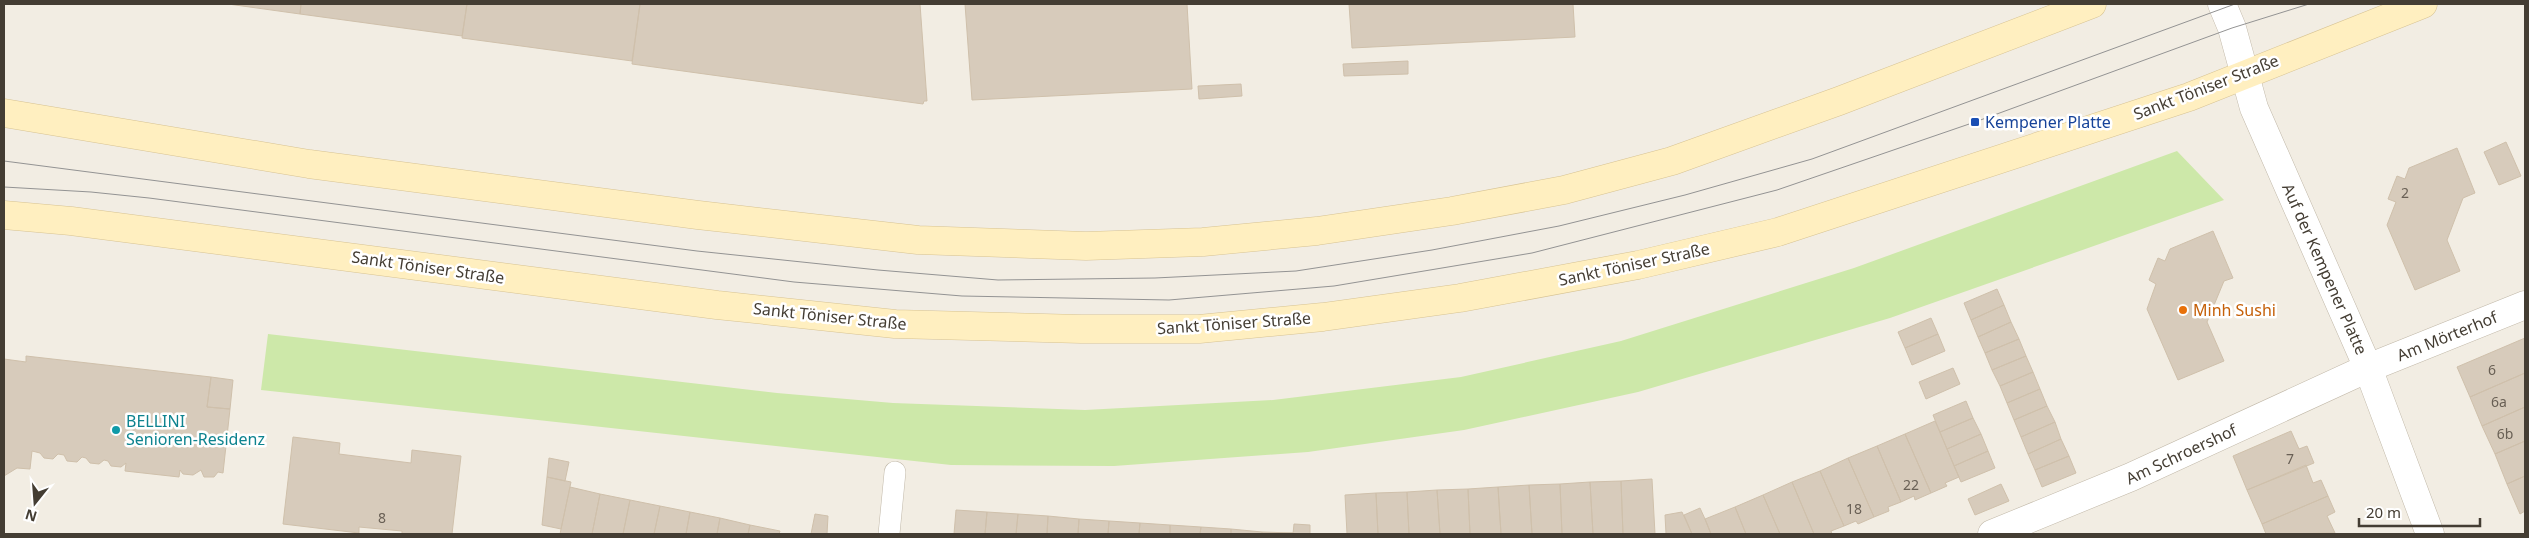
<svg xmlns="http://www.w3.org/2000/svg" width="2529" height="538" font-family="'Noto Sans',sans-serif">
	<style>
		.green { fill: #cde8a9 }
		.building { fill: #d7cbbb; stroke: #cfc0ab }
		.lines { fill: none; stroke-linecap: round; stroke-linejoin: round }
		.lane-casing { stroke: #c1b8a8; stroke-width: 22 }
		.street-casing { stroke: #c1b8a8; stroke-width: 29 }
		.secondary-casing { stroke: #d7c393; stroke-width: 29 }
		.lane { stroke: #fff; stroke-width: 21 }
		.street { stroke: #fff; stroke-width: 28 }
		.secondary { stroke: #ffefc0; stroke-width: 28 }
		.tram { stroke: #939393; stroke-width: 1 }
		.transit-dot { fill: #1a4fb4; stroke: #fff; stroke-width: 2 }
		.food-dot { fill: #e8710a; stroke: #fff; stroke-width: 2 }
		.culture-dot { fill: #0f9aa8; stroke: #fff; stroke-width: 2 }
		.labels { text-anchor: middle; stroke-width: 5; stroke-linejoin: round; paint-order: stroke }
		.number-label { font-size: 14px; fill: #696055 }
		.street-label { font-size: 16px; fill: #443d33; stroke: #fff }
		.transit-label { font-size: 16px; fill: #164399; stroke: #fff; text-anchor: start }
		.food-label { font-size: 16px; fill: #c56008; stroke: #fff; text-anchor: start }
		.culture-label { font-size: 16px; fill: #0d838f; stroke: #fff; text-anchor: start }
	</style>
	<rect width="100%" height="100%" fill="#f2ede3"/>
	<!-- green -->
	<path class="green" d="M 2177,151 L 2224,200 L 1890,318 L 1638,392 L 1464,430 L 1308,452 L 1114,466 L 951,465 L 261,390 L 268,334 L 777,393 L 893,403 L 1085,410 L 1273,400 L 1461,377 L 1621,341 L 1854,268 Z"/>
	<!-- building -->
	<path class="building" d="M 228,4 L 301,4 L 300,14 Z
		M 301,4 L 467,4 L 462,36 L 300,14 Z
		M 467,4 L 640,4 L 632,61 L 462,38 Z
		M 640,4 L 920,4 L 927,101 L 924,101 L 923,104 L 632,64 Z
		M 965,4 L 1187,4 L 1192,89 L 972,100 Z
		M 1349,4 L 1573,4 L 1575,37 L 1352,48 Z
		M 1408,61 L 1408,74 L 1344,76 L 1343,64 Z
		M 1241,84 L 1242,96 L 1199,99 L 1198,86 Z
		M 2506,142 L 2521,176 L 2499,185 L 2484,152 Z
		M 2457,148 L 2475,193 L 2463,198 L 2447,240 L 2460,271 L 2415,290 L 2387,225 L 2396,202 L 2388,199 L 2397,176 L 2405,179 L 2409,168 Z
		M 2213,231 L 2233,278 L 2224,281 L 2207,322 L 2224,361 L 2178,380 L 2147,309 L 2156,284 L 2149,280 L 2158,258 L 2165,261 L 2170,249 Z
		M 1997,289 L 2004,305 L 1971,320 L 1964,303 Z
		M 2004,305 L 2011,322 L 1978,337 L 1971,320 Z
		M 1931,318 L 1938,334 L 1905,348 L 1898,332 Z
		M 2011,322 L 2019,339 L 1985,353 L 1978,337 Z
		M 1938,334 L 1945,351 L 1912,365 L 1905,348 Z
		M 2525,338 L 2525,373 L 2470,397 L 2457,367 Z
		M 2019,339 L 2026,356 L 1992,370 L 1985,353 Z
		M 26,356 L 211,377 L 207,407 L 230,409 L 223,473 L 218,472 L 214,477 L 204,477 L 201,470 L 193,475 L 183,474 L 180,470 L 179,477 L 125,471 L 126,463 L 121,467 L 111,466 L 108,461 L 104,460 L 99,464 L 90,463 L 86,458 L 82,457 L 77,462 L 67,461 L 64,455 L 58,454 L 53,459 L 44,458 L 40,453 L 32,451 L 30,469 L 17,468 L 4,476 L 4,359 L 26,362 Z
		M 2026,356 L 2033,372 L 2000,386 L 1992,370 Z
		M 1953,368 L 1960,384 L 1926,399 L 1919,382 Z
		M 2033,372 L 2040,389 L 2007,403 L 2000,386 Z
		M 2525,373 L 2525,407 L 2482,426 L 2470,397 Z
		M 211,377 L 233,380 L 230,409 L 207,407 Z
		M 2040,389 L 2047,406 L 2014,420 L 2007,403 Z
		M 1966,401 L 1973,418 L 1940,432 L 1933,415 Z
		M 2047,406 L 2055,422 L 2021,437 L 2014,420 Z
		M 2525,407 L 2525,441 L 2495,454 L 2482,426 Z
		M 1973,418 L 1981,434 L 1947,449 L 1940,432 Z
		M 1935,421 L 1959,477 L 1945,483 L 1947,486 L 1931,493 L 1905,434 Z
		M 2055,422 L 2061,439 L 2028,454 L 2021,437 Z
		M 2291,431 L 2299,449 L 2307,446 L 2314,463 L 2247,490 L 2233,456 Z
		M 1905,434 L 1931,493 L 1915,500 L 1914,496 L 1901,502 L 1877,446 Z
		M 1981,434 L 1988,451 L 1954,466 L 1947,449 Z
		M 293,437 L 340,443 L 339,454 L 411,463 L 412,450 L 461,456 L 452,534 L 402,534 L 402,531 L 359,527 L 359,533 L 283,524 Z
		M 2061,439 L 2069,456 L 2035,470 L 2028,454 Z
		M 2525,441 L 2525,476 L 2507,484 L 2495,454 Z
		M 1877,446 L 1901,502 L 1888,507 L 1889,511 L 1874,517 L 1848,458 Z
		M 1988,451 L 1995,468 L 1961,482 L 1954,466 Z
		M 2069,456 L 2076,473 L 2042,487 L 2035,470 Z
		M 549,458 L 569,462 L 565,481 L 547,477 Z
		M 1848,458 L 1874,517 L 1858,524 L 1856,521 L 1844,526 L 1820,471 Z
		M 2306,465 L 2313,483 L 2321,480 L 2328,496 L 2262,524 L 2247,490 Z
		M 1820,471 L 1844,526 L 1831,531 L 1832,534 L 1814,534 L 1792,482 Z
		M 2525,476 L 2525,511 L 2520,514 L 2507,484 Z
		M 547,477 L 571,482 L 561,529 L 542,525 Z
		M 1652,479 L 1655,534 L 1623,534 L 1621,481 Z
		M 1621,481 L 1623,534 L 1593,534 L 1590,482 Z
		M 1590,482 L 1593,534 L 1562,534 L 1560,484 Z
		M 1792,482 L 1814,534 L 1780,534 L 1763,495 Z
		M 1560,484 L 1562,534 L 1532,534 L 1529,485 Z
		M 2001,484 L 2009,501 L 1975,515 L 1968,499 Z
		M 1529,485 L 1532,534 L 1501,534 L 1498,487 Z
		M 570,487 L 600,494 L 592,534 L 560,534 Z
		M 1498,487 L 1501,534 L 1470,534 L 1468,489 Z
		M 1468,489 L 1470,534 L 1440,534 L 1437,490 Z
		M 1437,490 L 1440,534 L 1409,534 L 1407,492 Z
		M 1407,492 L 1409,534 L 1378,534 L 1376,493 Z
		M 1376,493 L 1378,534 L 1347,534 L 1345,495 Z
		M 600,494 L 630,500 L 623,534 L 592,534 Z
		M 1763,495 L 1780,534 L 1746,534 L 1735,507 Z
		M 2328,496 L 2335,512 L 2327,516 L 2335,533 L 2266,534 L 2262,524 Z
		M 630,500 L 660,506 L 654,534 L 623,534 Z
		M 660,506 L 690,512 L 686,534 L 654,534 Z
		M 1735,507 L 1746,534 L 1711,534 L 1705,519 Z
		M 1700,508 L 1705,519 L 1711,534 L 1692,534 L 1684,515 Z
		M 956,510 L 987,512 L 985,534 L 954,534 Z
		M 690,512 L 720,518 L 717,534 L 686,534 Z
		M 987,512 L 1018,514 L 1016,534 L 985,534 Z
		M 1682,512 L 1692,534 L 1666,534 L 1665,515 Z
		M 815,514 L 828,516 L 827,534 L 811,534 Z
		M 1018,514 L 1048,516 L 1047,534 L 1016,534 Z
		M 1048,516 L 1079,519 L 1078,534 L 1047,534 Z
		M 720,518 L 750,525 L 748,534 L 717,534 Z
		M 1079,519 L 1109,521 L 1108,534 L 1078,534 Z
		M 1109,521 L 1140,523 L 1139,534 L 1108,534 Z
		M 1140,523 L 1170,525 L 1170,534 L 1139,534 Z
		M 1294,524 L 1310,525 L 1310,534 L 1293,534 Z
		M 750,525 L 780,531 L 779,534 L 748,534 Z
		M 1170,525 L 1201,527 L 1200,534 L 1170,534 Z
		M 1201,527 L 1231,529 L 1231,534 L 1200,534 Z
		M 1231,529 L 1262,532 L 1262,534 L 1231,534 Z
		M 1262,532 L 1293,533 L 1262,534 Z"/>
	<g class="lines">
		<defs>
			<path id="lane" d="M 889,534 L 895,472"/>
			<path id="street" d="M 2222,4 L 2232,28 L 2254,108 L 2368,368 L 2430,534
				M 1992,534 L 2131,477 L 2368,368 L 2525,305"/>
			<path id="secondary" d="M 4,113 L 309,164 L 698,215 L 918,240 L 1086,246 L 1203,242 L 1317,231 L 1452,211 L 1564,190 L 1672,161 L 1839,101 L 2092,4
				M 4,215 L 71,221 L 717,305 L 895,324 L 1081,329 L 1199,329 L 1323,317 L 1460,298 L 1638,265 L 1778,232 L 2189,97 L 2423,4"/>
		</defs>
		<!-- lane casing -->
		<use href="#lane" class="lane-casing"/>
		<!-- street casing -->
		<use href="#street" class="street-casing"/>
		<!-- secondary casing -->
		<use href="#secondary" class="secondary-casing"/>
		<!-- lane -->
		<use href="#lane" class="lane"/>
		<!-- street -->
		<use href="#street" class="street"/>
		<!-- secondary -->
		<use href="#secondary" class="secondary"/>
		<!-- tram -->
		<path class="tram" d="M 4,161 L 697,251 L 878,270 L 998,280 L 1155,278 L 1296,271 L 1432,250 L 1559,226 L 1685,195 L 1812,159 L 2235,4
			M 4,187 L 91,192 L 149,198 L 794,282 L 962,296 L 1169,300 L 1334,286 L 1532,253 L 1777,190 L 1975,122 L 2232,28 L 2309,4"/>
	</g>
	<!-- markers -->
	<rect class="transit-dot" x="1970" y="117" width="10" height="10" rx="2.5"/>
	<circle class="food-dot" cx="2183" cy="310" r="5"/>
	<circle class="culture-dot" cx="116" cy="430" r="5"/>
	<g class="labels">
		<!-- number labels -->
		<g class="number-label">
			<text x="2405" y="198">2</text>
			<text x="2492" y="375">6</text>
			<text x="2499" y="407">6a</text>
			<text x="2505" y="439">6b</text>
			<text x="2290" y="464">7</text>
			<text x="1911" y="490">22</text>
			<text x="1854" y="514">18</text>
			<text x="382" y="523">8</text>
		</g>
		<!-- street labels -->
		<g class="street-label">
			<text transform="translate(2206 87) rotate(-21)" y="6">Sankt Töniser Straße</text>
			<text transform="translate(1634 264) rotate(-12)" y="6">Sankt Töniser Straße</text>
			<text transform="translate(428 267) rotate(8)" y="6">Sankt Töniser Straße</text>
			<text transform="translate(2325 269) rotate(66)" y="6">Auf der Kempener Platte</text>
			<text transform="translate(830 316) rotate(6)" y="6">Sankt Töniser Straße</text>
			<text transform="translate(1234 323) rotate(-4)" y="6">Sankt Töniser Straße</text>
			<text transform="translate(2447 336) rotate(-22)" y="6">Am Mörterhof</text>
			<text transform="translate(2181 454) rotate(-25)" y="6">Am Schroershof</text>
		</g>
		<!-- transit labels -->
		<g class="transit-label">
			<text x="1985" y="128">Kempener Platte</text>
		</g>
		<!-- food labels -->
		<g class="food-label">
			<text x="2193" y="316">Minh Sushi</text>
		</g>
		<!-- culture labels -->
		<g class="culture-label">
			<text x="126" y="427">BELLINI<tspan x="126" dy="18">Senioren-Residenz</tspan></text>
		</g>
	</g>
	<!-- border -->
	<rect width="2529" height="538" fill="none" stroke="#443d33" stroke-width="10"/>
	<!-- north arrow -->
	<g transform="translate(35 503) rotate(197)" stroke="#ffffff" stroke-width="4" paint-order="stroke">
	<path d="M0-4L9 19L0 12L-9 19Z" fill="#443d33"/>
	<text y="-8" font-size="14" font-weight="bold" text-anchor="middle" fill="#443d33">N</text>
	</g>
	<!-- scale -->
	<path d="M2359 518v8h121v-8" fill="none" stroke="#443d33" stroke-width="2.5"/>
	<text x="2366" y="518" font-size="15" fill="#443d33" stroke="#ffffff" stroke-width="4" paint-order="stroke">20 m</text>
</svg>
